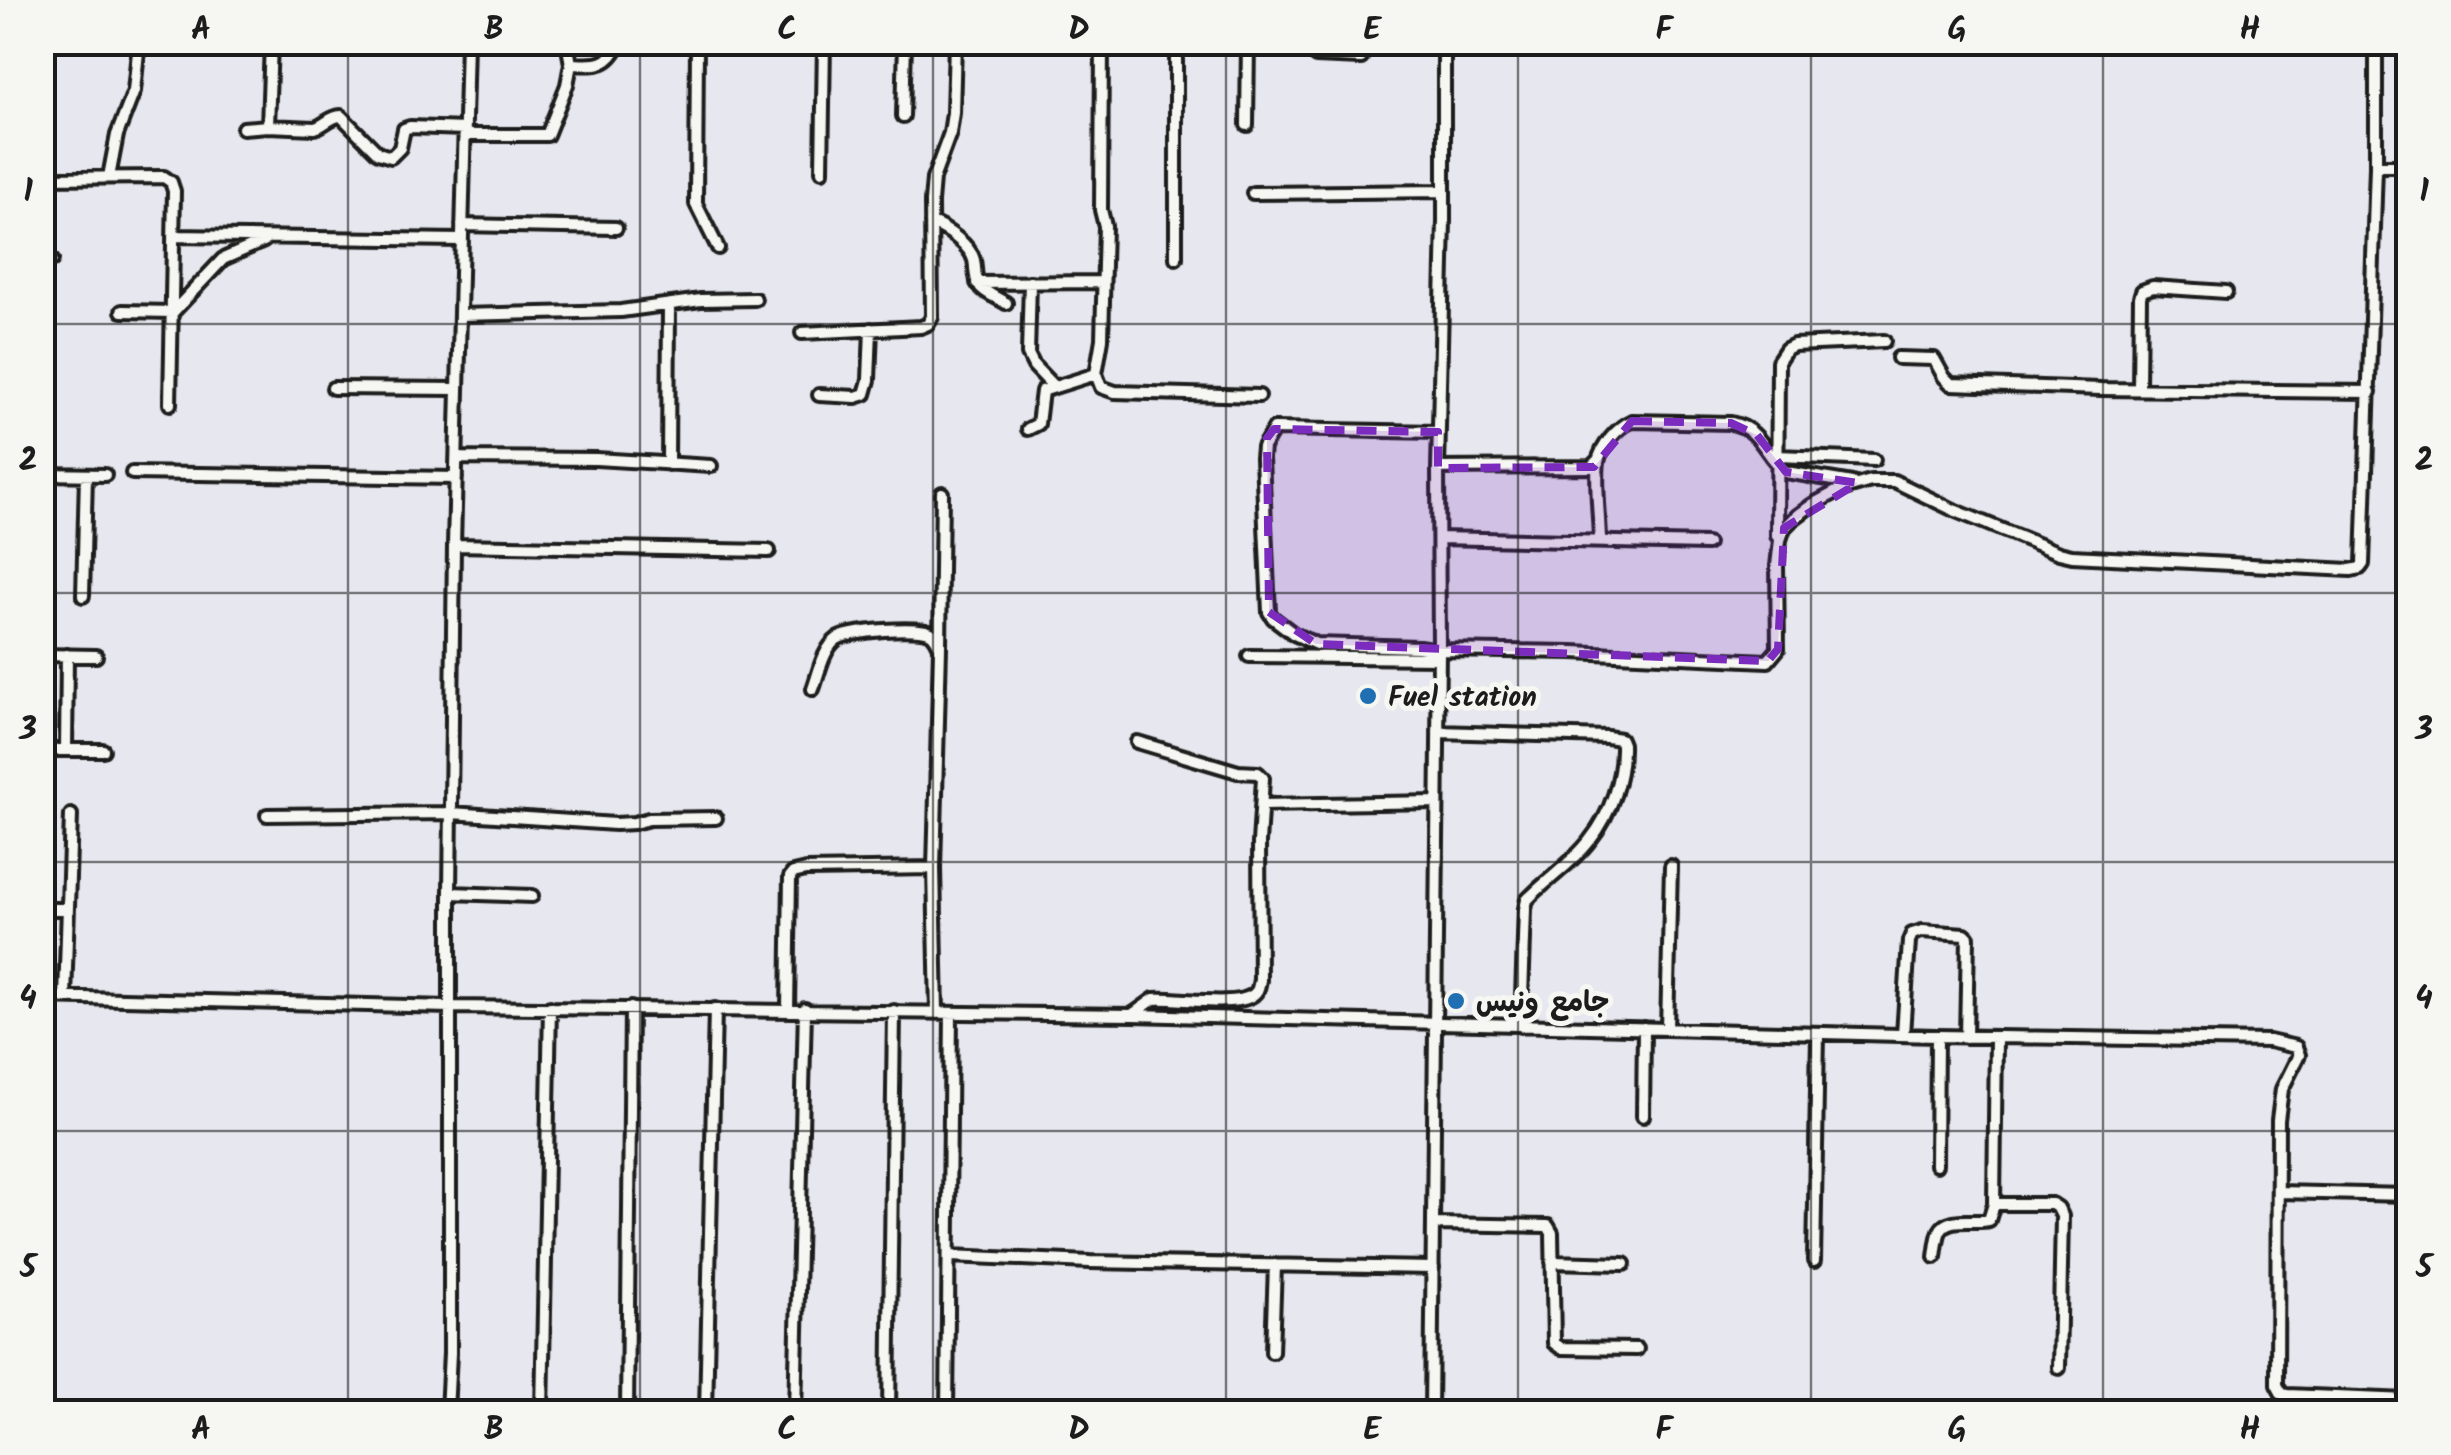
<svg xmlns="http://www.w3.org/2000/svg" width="2451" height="1455" font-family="Kalam,'Playpen Sans Arabic',sans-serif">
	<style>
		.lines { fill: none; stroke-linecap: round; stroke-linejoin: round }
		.minor-casing { stroke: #1c1c1c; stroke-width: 18 }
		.minor { stroke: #f6f6f2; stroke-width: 10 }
		.marked { fill: #7b2cbf; fill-opacity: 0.2; stroke: #7b2cbf; stroke-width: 8; stroke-dasharray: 20 12; stroke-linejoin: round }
		.grid { fill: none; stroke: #1c1c1c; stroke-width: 2.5; stroke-opacity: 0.55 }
		.poi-dot { fill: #1f6fb2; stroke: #f6f6f2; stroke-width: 4 }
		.labels { text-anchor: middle; stroke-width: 10; stroke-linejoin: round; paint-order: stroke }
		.poi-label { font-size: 28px; font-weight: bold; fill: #1c1c1c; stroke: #f6f6f2; text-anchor: start }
		.neatline { fill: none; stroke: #1c1c1c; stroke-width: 4 }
		.grid-label { font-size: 32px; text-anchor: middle; font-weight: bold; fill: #1c1c1c }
	</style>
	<rect width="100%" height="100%" fill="#e7e8ef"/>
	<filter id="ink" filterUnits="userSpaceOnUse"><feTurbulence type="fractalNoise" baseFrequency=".01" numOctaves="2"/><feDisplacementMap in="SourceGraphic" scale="20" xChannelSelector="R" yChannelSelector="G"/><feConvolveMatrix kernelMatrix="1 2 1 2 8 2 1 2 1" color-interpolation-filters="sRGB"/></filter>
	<g filter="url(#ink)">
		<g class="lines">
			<defs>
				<path id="minor" d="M 697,42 L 696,204 L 718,248
					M 1102,42 L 1101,210 L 1105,226 L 1102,339 L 1096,374 L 1101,387 L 1115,392 L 1259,396
					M 1176,42 L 1176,258
					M 1308,42 L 1308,50 L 1316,56 L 1361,58
					M 571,64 C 596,65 608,68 620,42
					M 903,116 L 905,42
					M 1247,125 L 1248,42
					M 268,126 L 271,42
					M 243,128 L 268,126 L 315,128 C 325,125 331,116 341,116 L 378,153 L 391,157 L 400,148 L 404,129 L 410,127 L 465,129
					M 465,135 L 547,135 L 567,85 L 571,64 L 567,42
					M 2376,166 L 2408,166
					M 822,171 L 824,42
					M 109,177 L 117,135 L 134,91 L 139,42
					M 42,178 L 164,177 L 171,182 L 174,191 L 170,404
					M 1253,193 L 1444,191
					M 931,223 C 946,228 970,245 974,260 C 976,268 974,278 979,285 C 984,293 998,298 1006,303
					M 462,225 L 616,228
					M 173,236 L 461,240
					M 42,260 L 52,260
					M 1030,282 L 1028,354 L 1034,366 L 1053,386
					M 977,283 L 1103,282
					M 122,311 L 173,312 L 223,259 L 264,241
					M 460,315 L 621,311 L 701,300 L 755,299
					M 802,333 L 921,327 L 928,324 L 932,317 L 931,202 L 933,179 L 950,133 L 953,113 L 955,42
					M 1898,358 L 1934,359 L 1944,377 L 1951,384 L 2101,389 L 2370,392
					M 333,388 L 458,389
					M 2139,389 L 2140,297 L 2142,291 L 2153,287 L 2226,292
					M 819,395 L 856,397 L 865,394 L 869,380 L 871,329
					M 1028,429 L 1038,424 L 1042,391 L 1096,374
					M 1438,432 L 1274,429 L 1263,447 L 1262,458 L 1269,612 L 1273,618 L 1294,634 L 1316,644 L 1419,647 L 1439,650 L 1573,652 L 1768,661 L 1778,649 L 1777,566 L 1780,540 L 1784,528 L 1793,519 L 1812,505 L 1840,490 L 1871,481 L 1894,481 L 1956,511 L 2059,553 L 2072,556 L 2351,570 L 2360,568 L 2363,564 L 2376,166 L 2376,42
					M 1778,456 L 1874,460
					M 457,458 L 596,459 L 711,466
					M 668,464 L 669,305
					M 1438,468 L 1591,467 L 1598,460
					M 132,473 L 456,478
					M 42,474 L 105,475
					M 1777,536 L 1778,361 L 1786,349 L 1794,345 L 1884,341
					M 1439,538 L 1707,544
					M 1600,542 C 1600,520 1595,482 1598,462 C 1601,446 1618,427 1632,421 L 1731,423 C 1764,430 1763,455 1786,472 L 1852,483
					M 454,545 L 769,551
					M 83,596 L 86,475
					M 940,646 L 942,493
					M 42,655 L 96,656
					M 1249,656 L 1439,658
					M 813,689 C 819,673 823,649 837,639 C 849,631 919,625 931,633 C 935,636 938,642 940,647 L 934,868 L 937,1013
					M 1438,732 L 1607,737 L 1620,739 L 1622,744 C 1623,777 1611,814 1590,840 C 1573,863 1547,879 1527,900 L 1525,909 L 1521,1026
					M 42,750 L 103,750
					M 66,750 L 67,655
					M 1262,805 L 1437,802
					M 267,815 L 451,813 L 615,824 L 634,823 L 649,819 L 716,818
					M 450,893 L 532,896
					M 42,909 L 68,909
					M 42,997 L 451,1007 L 1133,1015 L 1937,1036 L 2269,1041 L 2296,1047 L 2299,1055 L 2282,1089 L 2278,1120 L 2277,1385 L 2282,1394 L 2287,1395 L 2408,1400
					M 65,998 L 71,815
					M 788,1010 L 790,877 L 793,873 L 806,870 L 934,868
					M 1133,1014 L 1154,999 C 1177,997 1235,1008 1253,995 C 1259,990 1258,988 1260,980 L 1259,843 L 1263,778 L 1258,773 L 1238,772 L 1137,742
					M 1667,1029 L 1671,866
					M 1903,1035 L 1909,941 L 1912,934 L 1922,931 L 1965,934 L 1968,937 L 1966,1037
					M 1996,1038 L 1994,1204 L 2052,1204 L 2058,1208 L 2062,1216 L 2059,1368
					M 1643,1116 L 1644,1028
					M 1936,1165 L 1937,1036
					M 2278,1192 L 2408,1195
					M 1433,1224 L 1548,1226 L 1552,1233 L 1554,1343 L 1561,1348 L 1637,1349
					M 950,1256 L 1090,1262 L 1433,1268
					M 1935,1257 C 1936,1250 1937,1238 1940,1231 C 1948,1215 1975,1224 1989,1220 L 1994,1204
					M 1814,1261 L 1818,1033
					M 1552,1262 L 1624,1264
					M 1272,1352 L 1275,1265
					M 447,1412 L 450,1353 L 450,893 L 454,545 L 467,42
					M 542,1412 L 550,1007
					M 627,1412 L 631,1008
					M 706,1412 L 715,1009
					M 795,1412 L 805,1009
					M 889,1412 L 894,1011
					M 947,1412 L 951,1013
					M 1431,1412 L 1439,650 L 1438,468 L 1444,221 L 1444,42"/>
			</defs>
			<!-- minor casing -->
			<use href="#minor" class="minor-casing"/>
			<!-- minor -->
			<use href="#minor" class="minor"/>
		</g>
	</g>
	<!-- marked area -->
	<path class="marked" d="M 1632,421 L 1731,423 L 1757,435 L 1786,472 L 1858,483 L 1784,528 L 1778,649 L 1768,661 L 1316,644 L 1269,612 L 1267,438 L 1274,429 L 1438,432 L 1438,468 L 1594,467 Z"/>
	<!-- grid -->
	<path class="grid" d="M 348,42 L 348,1412M 640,42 L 640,1412M 933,42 L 933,1412M 1226,42 L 1226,1412M 1518,42 L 1518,1412M 1811,42 L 1811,1412M 2103,42 L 2103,1412M 42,324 L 2408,324M 42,593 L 2408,593M 42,862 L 2408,862M 42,1131 L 2408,1131"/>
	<!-- markers -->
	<g class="poi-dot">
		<circle cx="1368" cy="696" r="10"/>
		<circle cx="1456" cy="1001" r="10"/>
	</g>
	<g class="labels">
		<!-- poi labels -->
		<g class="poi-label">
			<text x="1388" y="706">Fuel station</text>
			<text x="1476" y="1011">جامع ونيس</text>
		</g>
	</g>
	<!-- margin -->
	<rect width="2451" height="1455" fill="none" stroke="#f6f6f2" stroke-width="110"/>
	<rect x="55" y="55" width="2341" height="1345" class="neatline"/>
	<g class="grid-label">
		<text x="201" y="39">A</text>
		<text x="494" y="39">B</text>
		<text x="787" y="39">C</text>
		<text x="1079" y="39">D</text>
		<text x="1372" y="39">E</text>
		<text x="1664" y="39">F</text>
		<text x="1957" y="39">G</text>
		<text x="2250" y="39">H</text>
		<text x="28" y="201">1</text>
		<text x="2424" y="201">1</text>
		<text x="28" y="470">2</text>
		<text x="2424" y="470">2</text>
		<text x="28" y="739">3</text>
		<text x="2424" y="739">3</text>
		<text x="28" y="1008">4</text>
		<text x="2424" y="1008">4</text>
		<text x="28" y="1277">5</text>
		<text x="2424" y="1277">5</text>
		<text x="201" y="1439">A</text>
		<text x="494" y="1439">B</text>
		<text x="787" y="1439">C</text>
		<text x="1079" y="1439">D</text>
		<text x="1372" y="1439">E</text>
		<text x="1664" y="1439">F</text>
		<text x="1957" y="1439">G</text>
		<text x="2250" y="1439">H</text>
	</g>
</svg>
